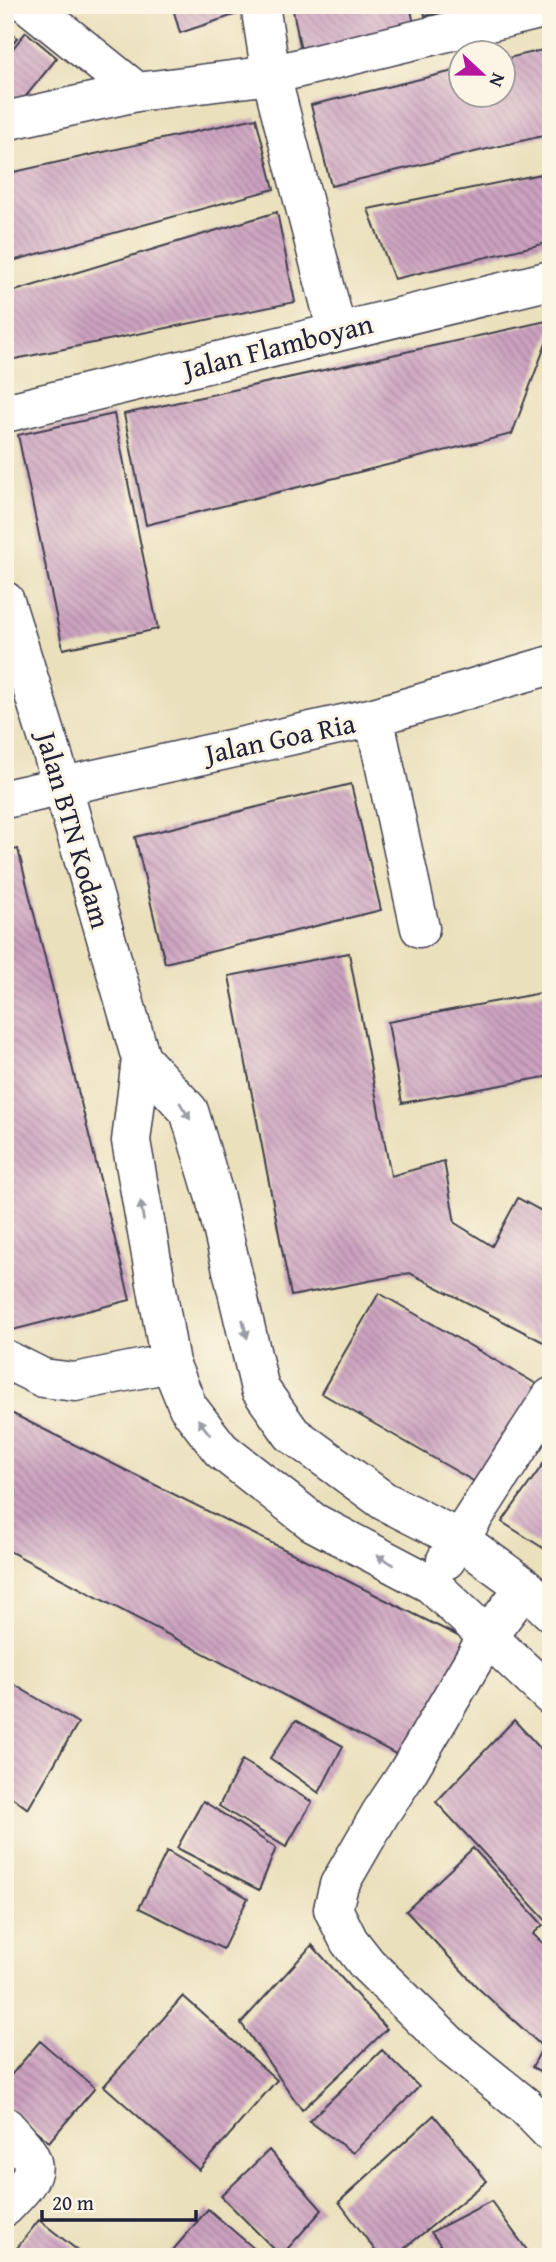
<svg xmlns="http://www.w3.org/2000/svg" width="556" height="2262" font-family="'Gentium Book Plus',serif">
	<style>
		.building { fill: url(#building-back-hatch) }
		.lines { fill: none; stroke-linecap: round; stroke-linejoin: round }
		.minor-casing { stroke: #403e4e; stroke-width: 41 }
		.major-casing { stroke: #403e4e; stroke-width: 41 }
		.minor { stroke: #fff; stroke-width: 38 }
		.major { stroke: #fff; stroke-width: 38 }
		.oneway { fill: #9c9ca7 }
		.labels { text-anchor: middle; stroke-width: 6; stroke-linejoin: round; paint-order: stroke }
		.street-label { font-size: 28px; fill: #22223b; stroke: #fcf5e5 }
	</style>
	<defs>
		<pattern id="building-back-hatch" width="6" height="6" patternUnits="userSpaceOnUse" patternTransform="scale(1.75)"><rect width="6" height="6" fill="#cca2c0"/><path d="M-1 5l2 2M0 0l6 6M5-1l2 2" fill="none" stroke="#a5849d"/></pattern>
	</defs>
	<rect width="100%" height="100%" fill="#fcf5e5"/>
	<filter id="ink" filterUnits="userSpaceOnUse"><feTurbulence type="fractalNoise" baseFrequency=".0143" numOctaves="2"/><feDisplacementMap in="SourceGraphic" scale="14" xChannelSelector="R" yChannelSelector="G"/><feConvolveMatrix kernelMatrix="1 2 1 2 8 2 1 2 1" color-interpolation-filters="sRGB"/></filter>
	<filter id="wash" filterUnits="userSpaceOnUse"><feTurbulence type="fractalNoise" baseFrequency=".00686" numOctaves="4" result="noise"/><feDisplacementMap in="SourceGraphic" scale="28" xChannelSelector="R" yChannelSelector="G"/><feGaussianBlur stdDeviation="1.57" result="paint"/><feColorMatrix in="noise" values="0 0 0 0 0 0 0 0 0 0 0 0 0 0 0 0 0 1.4 0 .05"/><feComposite in="paint" operator="in"/></filter>
	<g filter="url(#wash)">
		<rect width="100%" height="100%" fill="#eae0bc"/>
		<g id="blocks">
			<!-- building -->
			<path class="building" d="M 172,5 L 244,5 L 246,11 L 180,33 Z
				M 292,5 L 410,5 L 416,34 L 302,56 Z
				M 423,5 L 473,5 L 473,6 L 425,16 Z
				M 5,28 L 17,38 L 5,53 Z
				M 26,32 L 57,58 L 9,117 L 5,114 L 5,58 Z
				M 551,48 L 551,134 L 331,186 L 311,105 L 462,69 L 462,94 L 504,94 L 504,59 Z
				M 256,118 L 274,189 L 5,263 L 5,174 Z
				M 551,172 L 551,242 L 394,279 L 368,209 Z
				M 277,212 L 295,302 L 5,361 L 5,294 Z
				M 551,320 L 551,330 L 512,434 L 146,525 L 124,414 Z
				M 114,414 L 158,629 L 63,649 L 18,435 Z
				M 351,784 L 381,910 L 165,963 L 135,837 Z
				M 18,849 L 130,1300 L 5,1332 L 5,852 Z
				M 349,953 L 391,1176 L 444,1161 L 455,1223 L 492,1246 L 518,1198 L 551,1216 L 551,1346 L 410,1273 L 291,1296 L 229,976 Z
				M 551,991 L 551,1076 L 402,1103 L 388,1022 Z
				M 379,1293 L 540,1386 L 482,1486 L 321,1393 Z
				M 5,1410 L 470,1642 L 411,1762 L 5,1549 Z
				M 551,1453 L 551,1553 L 502,1522 Z
				M 5,1679 L 78,1723 L 28,1809 L 5,1792 Z
				M 296,1720 L 343,1746 L 319,1793 L 270,1758 Z
				M 514,1720 L 551,1760 L 551,1926 L 436,1802 Z
				M 242,1760 L 312,1802 L 286,1847 L 219,1806 Z
				M 203,1801 L 276,1848 L 259,1890 L 177,1848 Z
				M 473,1848 L 543,1925 L 533,1934 L 551,1951 L 551,2077 L 532,2067 L 543,2047 L 478,1988 L 406,1911 Z
				M 167,1851 L 248,1898 L 223,1949 L 139,1908 Z
				M 312,1945 L 387,2029 L 302,2110 L 241,2023 Z
				M 183,1996 L 277,2080 L 199,2170 L 104,2086 Z
				M 40,2041 L 95,2088 L 49,2142 L 5,2104 L 5,2082 Z
				M 382,2050 L 419,2087 L 353,2153 L 309,2121 Z
				M 434,2115 L 487,2181 L 394,2257 L 380,2257 L 339,2202 Z
				M 269,2150 L 322,2210 L 281,2256 L 221,2196 Z
				M 491,2201 L 532,2257 L 449,2257 L 431,2232 Z
				M 208,2209 L 264,2257 L 167,2257 Z
				M 39,2220 L 86,2257 L 10,2257 Z"/>
		</g>
	</g>
	<g filter="url(#ink)">
		<use href="#blocks" fill-opacity="0" stroke="#403e4e" stroke-width="2"/>
		<g class="lines">
			<defs>
				<path id="minor" d="M 29,5 L 137,92
					M 260,5 L 271,75 L 337,332
					M 5,121 L 137,92 L 271,75 L 551,7
					M 5,413 L 551,280
					M 5,601 L 62,785 L 141,1059 L 131,1141 L 170,1363 L 188,1407 L 221,1450 L 313,1522 L 431,1584 L 551,1696
					M 374,717 L 420,928
					M 141,1059 L 189,1111 L 215,1198 L 260,1389 L 292,1434 L 384,1501 L 459,1539 L 525,1587 L 551,1612
					M 5,1359 L 43,1378 L 75,1382 L 170,1363
					M 446,1560 L 551,1397
					M 525,1587 L 487,1637 L 406,1775 L 380,1814 L 339,1885 L 333,1909 L 349,1941 L 367,1964 L 452,2047 L 525,2106 L 551,2133
					M 5,2126 C 41,2165 43,2168 5,2207"/>
				<path id="major" d="M 5,799 L 374,717 L 551,665"/>
			</defs>
			<!-- minor casing -->
			<use href="#minor" class="minor-casing"/>
			<!-- major casing -->
			<use href="#major" class="major-casing"/>
			<!-- minor -->
			<use href="#minor" class="minor"/>
			<!-- major -->
			<use href="#major" class="major"/>
		</g>
		<!-- one-way arrows -->
		<defs><path id="oneway-solid" d="M-6-.8H1V-3.2L6.5 0L1 3.2V.8H-6Z" transform="scale(1.75)"/></defs>
		<g class="oneway">
			<use href="#oneway-solid" transform="translate(185 1111) rotate(58)"/>
			<use href="#oneway-solid" transform="translate(142 1211) rotate(-99)"/>
			<use href="#oneway-solid" transform="translate(245 1329) rotate(76)"/>
			<use href="#oneway-solid" transform="translate(204 1427) rotate(-128)"/>
			<use href="#oneway-solid" transform="translate(385 1560) rotate(-152)"/>
		</g>
	</g>
	<g class="labels">
		<!-- street labels -->
		<g class="street-label">
			<text transform="translate(278 346) rotate(-14)" y="10">Jalan Flamboyan</text>
			<text transform="translate(280 738) rotate(-12)" y="10">Jalan Goa Ria</text>
			<text transform="translate(74 830) rotate(74)" y="10">Jalan BTN Kodam</text>
		</g>
	</g>
	<!-- margin -->
	<rect width="556" height="2262" fill="none" stroke="#fcf5e5" stroke-width="28"/>
	<!-- north arrow -->
	<g transform="translate(482 74) rotate(112)"><circle r="33" fill="#fcf5e5" stroke="#a5a1a1" stroke-width="2"/>
	<path d="M0-5L12 26L0 18L-12 26Z" fill="#b5179e"/>
	<text y="-10" font-size="19" font-weight="bold" text-anchor="middle" fill="#22223b">N</text>
	</g>
	<!-- scale -->
	<path d="M42 2210v10h154v-10" fill="none" stroke="#22223b" stroke-width="3.5"/>
	<text x="52" y="2210" font-size="21" fill="#22223b" stroke="#fcf5e5" stroke-width="5" paint-order="stroke">20 m</text>
</svg>
